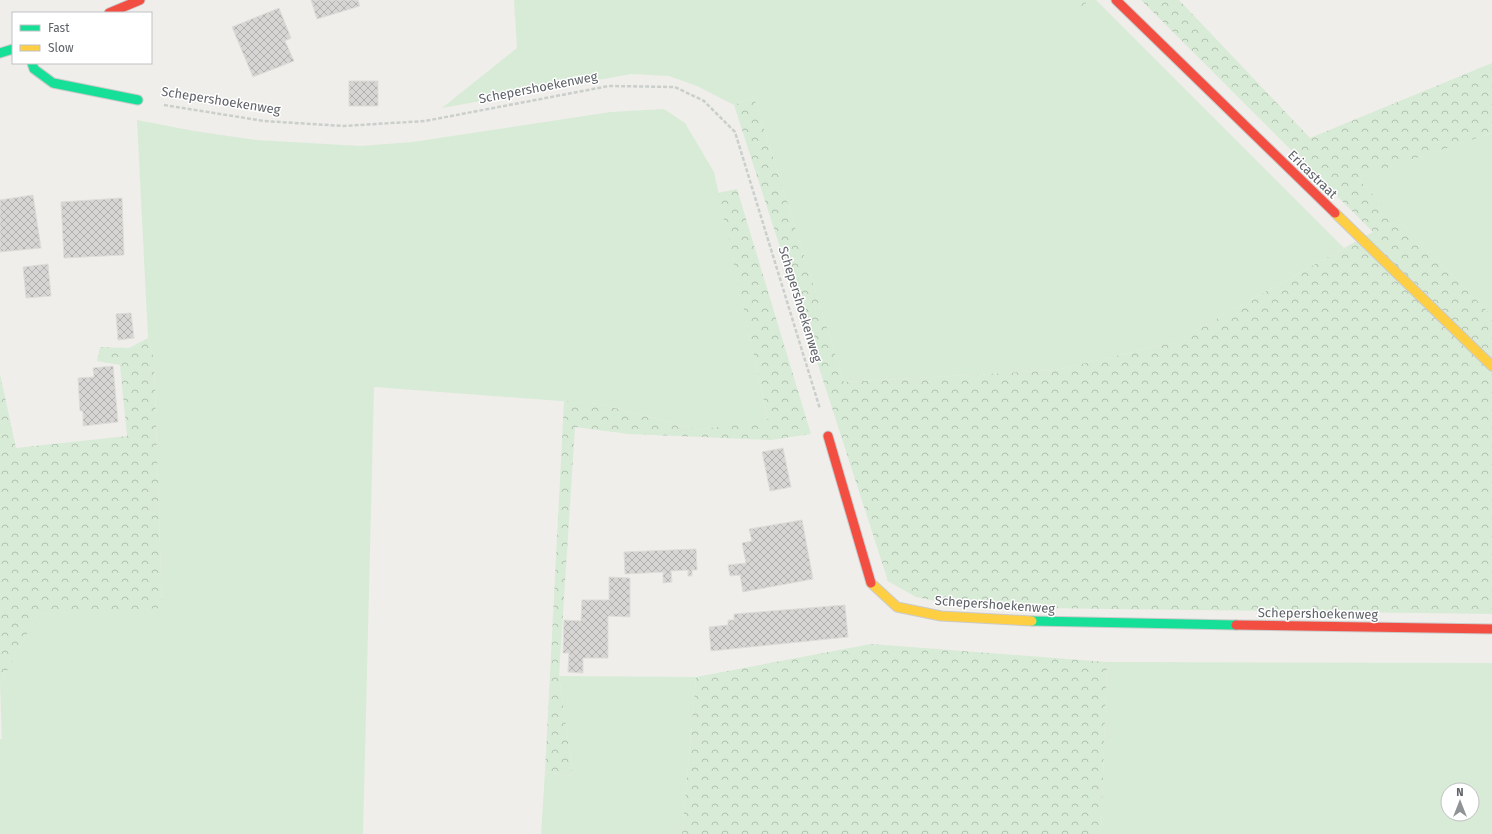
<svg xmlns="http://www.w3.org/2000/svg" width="1492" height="834" font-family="'Fira Sans',sans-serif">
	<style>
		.green { fill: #d8ebd6; fill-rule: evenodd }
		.forest { fill: url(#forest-crowns) }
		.building { fill: url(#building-cross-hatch); stroke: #deddd9 }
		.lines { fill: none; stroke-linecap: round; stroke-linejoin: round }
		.fast-casing { stroke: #cacacb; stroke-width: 11 }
		.slow-casing { stroke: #cacacb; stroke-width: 11 }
		.jam-casing { stroke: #cacacb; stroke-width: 11 }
		.path { stroke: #cacfcc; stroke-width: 2.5; stroke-dasharray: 4 2; stroke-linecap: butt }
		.fast { stroke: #16e098; stroke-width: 9 }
		.slow { stroke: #ffcf43; stroke-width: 9 }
		.jam { stroke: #f24e42; stroke-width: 9 }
		.labels { text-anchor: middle; stroke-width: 3; stroke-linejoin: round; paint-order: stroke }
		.street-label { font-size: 13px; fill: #5f6368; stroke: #fff }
	</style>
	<defs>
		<pattern id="forest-crowns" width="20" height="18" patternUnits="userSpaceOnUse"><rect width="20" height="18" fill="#d8ebd6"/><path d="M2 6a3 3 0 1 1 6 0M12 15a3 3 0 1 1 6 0" fill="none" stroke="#b2c2b1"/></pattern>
		<pattern id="building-cross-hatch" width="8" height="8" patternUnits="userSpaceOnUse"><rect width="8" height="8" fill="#d6d5d3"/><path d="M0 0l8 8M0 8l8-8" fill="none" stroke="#b1b0af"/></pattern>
	</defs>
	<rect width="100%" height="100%" fill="#efeeea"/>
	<!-- green -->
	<path class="green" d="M 514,0 L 1070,0 L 1078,8 L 1090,0 L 1096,0 L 1344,248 L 1175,342 L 1056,370 L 844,382 L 754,97 L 734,105 L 697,86 L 669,76 L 631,74 L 442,108 L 517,48 Z
		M 664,109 L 685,123 L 714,172 L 768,420 L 698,430 L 600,404 L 374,387 L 363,834 L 0,834 L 0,739 L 2,739 L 0,684 L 38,614 L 162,607 L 154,359 L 148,338 L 137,120 L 194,131 L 256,140 L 360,146 L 413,142 L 611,112 Z
		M 1492,133 L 1492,316 L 1357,178 Z
		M 1107,662 L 1492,663 L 1492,834 L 1101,834 ZM 1448,790 L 1472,790 L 1472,814 L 1448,814 Z
		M 559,676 L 696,677 L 682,834 L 541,834 L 545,772 L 573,776 Z"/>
	<!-- forest -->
	<path class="forest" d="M 1070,0 L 1090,0 L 1078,9 Z
		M 1141,0 L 1179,0 L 1310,138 L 1492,63 L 1492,133 L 1357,178 L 1492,316 L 1492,614 L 967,607 L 916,597 L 888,581 L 734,105 L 754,97 L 844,382 L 1056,370 L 1175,342 L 1373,232 Z
		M 737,189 L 811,434 L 771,440 L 629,434 L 575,427 L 559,676 L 573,776 L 545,772 L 564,401 L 600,404 L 698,430 L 768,419 L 718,193 Z
		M 148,338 L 154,359 L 162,608 L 38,614 L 0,684 L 0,374 L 16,448 L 127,436 L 120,365 L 97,361 L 100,347 L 129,348 Z
		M 871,644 L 1107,662 L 1101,834 L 682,834 L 696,677 Z"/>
	<!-- building -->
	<path class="building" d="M 311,0 L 358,0 L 360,6 L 317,19 Z
		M 279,8 L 291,38 L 285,41 L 294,61 L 253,77 L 232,27 Z
		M 349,81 L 378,81 L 378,106 L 349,106 Z
		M 33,195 L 41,248 L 0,252 L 0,200 Z
		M 122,198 L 124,255 L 64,258 L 61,202 Z
		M 48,264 L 51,296 L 26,298 L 23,267 Z
		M 131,313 L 134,338 L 118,340 L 116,314 Z
		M 113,366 L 118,422 L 83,426 L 83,411 L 80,411 L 78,378 L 94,377 L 93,368 Z
		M 783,448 L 791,487 L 770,491 L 762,452 Z
		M 802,520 L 813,579 L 743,592 L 740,575 L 730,576 L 728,565 L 746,563 L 742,543 L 752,541 L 749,529 Z
		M 696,549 L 697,570 L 692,570 L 692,576 L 688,576 L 688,570 L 671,571 L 672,582 L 663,583 L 663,572 L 625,574 L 624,552 Z
		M 609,577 L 630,578 L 630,617 L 608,616 L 608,658 L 583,658 L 583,673 L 568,672 L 569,653 L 563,653 L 564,620 L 581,621 L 582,600 L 609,600 Z
		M 845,605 L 848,637 L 711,651 L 709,627 L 728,625 L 728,620 L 734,620 L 734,614 Z"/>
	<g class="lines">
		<defs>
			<path id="fast" d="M 0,53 L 13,49
				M 32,63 L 34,69 L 53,83 L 138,100
				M 1032,621 L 1236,625"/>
			<path id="slow" d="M 1335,213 L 1492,366
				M 871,583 L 897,607 L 941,616 L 1032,621"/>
			<path id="jam" d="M 1116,0 L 1335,213
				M 109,13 L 140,0
				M 828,436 L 871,583
				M 1236,625 L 1492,629"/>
		</defs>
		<!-- fast casing -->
		<use href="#fast" class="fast-casing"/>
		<!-- slow casing -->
		<use href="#slow" class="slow-casing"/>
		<!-- jam casing -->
		<use href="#jam" class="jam-casing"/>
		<!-- path -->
		<path class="path" d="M 164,105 L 264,121 L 343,126 L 425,121 L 609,86 L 675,87 L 704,101 L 735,132 L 820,409"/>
		<!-- fast -->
		<use href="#fast" class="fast"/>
		<!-- slow -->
		<use href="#slow" class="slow"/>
		<!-- jam -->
		<use href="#jam" class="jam"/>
	</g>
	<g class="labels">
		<!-- street labels -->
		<g class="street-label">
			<text transform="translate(538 87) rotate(-11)" y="5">Schepershoekenweg</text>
			<text transform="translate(221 100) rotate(9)" y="5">Schepershoekenweg</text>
			<text transform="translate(1313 174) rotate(44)" y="5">Ericastraat</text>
			<text transform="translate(801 304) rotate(73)" y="5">Schepershoekenweg</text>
			<text transform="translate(995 604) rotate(4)" y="5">Schepershoekenweg</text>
			<text transform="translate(1318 613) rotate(1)" y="5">Schepershoekenweg</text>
		</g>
	</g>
	<!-- legend -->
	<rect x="12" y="12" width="140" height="52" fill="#ffffff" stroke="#bfc1c3"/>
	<rect x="20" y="25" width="20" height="6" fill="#16e098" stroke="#bfc1c3"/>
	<text x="48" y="32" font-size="12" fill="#5f6368">Fast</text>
	<rect x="20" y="45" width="20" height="6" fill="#ffcf43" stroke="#bfc1c3"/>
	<text x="48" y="52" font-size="12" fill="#5f6368">Slow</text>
	<!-- north arrow -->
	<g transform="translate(1460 802)"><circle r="19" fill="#ffffff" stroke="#bfc1c3"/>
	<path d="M0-3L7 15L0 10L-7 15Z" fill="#919496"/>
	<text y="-6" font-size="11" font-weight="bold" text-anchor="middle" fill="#5f6368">N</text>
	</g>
</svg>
